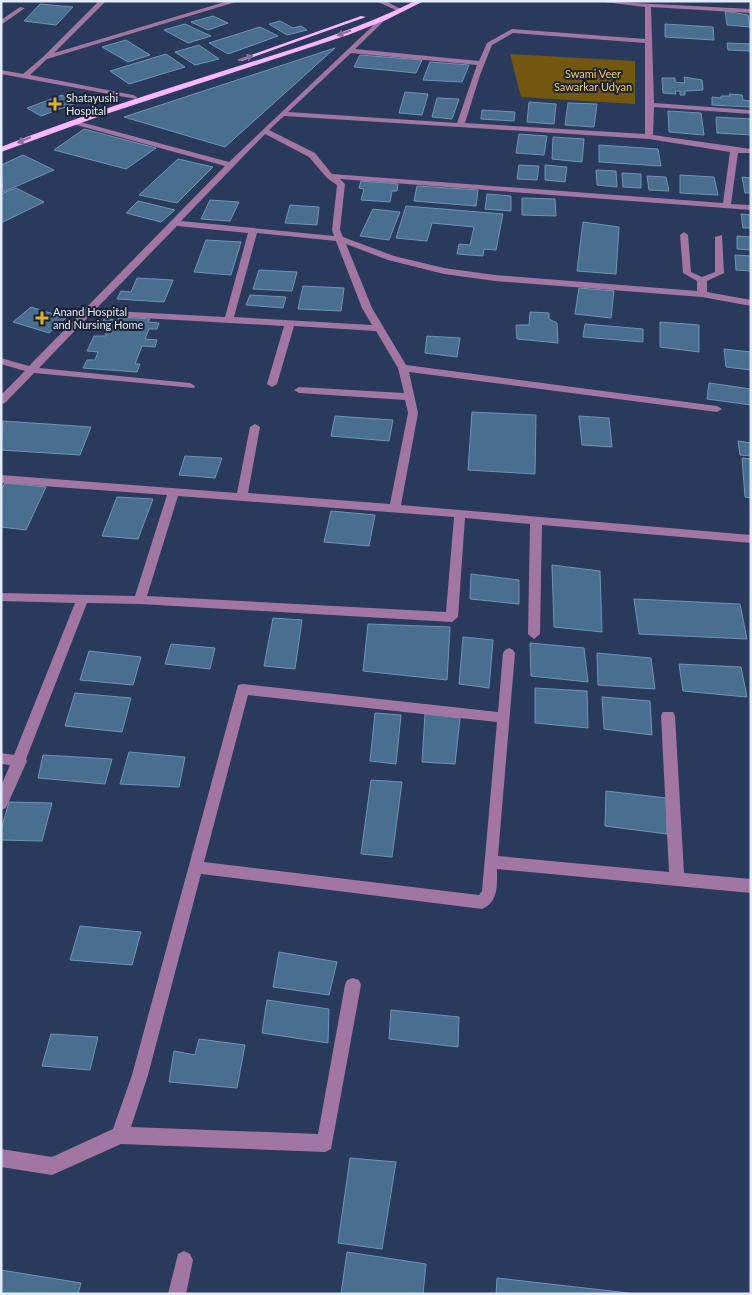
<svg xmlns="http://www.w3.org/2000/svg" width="752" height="1295" font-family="Lato,sans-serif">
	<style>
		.green { fill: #73570e }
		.building { fill: #496e8e; stroke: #6f95b6 }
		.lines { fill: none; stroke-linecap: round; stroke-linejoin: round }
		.minor { fill: #a176a2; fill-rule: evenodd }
		.major { fill: #fcb6ff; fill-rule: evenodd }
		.oneway { fill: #8b6c98 }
		.poi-dot { fill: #e1af34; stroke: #1a2232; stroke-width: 2 }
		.labels { text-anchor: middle; stroke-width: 4; stroke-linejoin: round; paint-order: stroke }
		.far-park-label { font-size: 11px; fill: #f8cd6f; stroke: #1a2232 }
		.far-poi-label { font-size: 11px; fill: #e3ecfe; stroke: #1a2232; text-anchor: start }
	</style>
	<rect width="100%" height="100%" fill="#2a3a5d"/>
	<!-- green -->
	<path class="green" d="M 510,54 L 635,61 L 635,104 L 521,97 Z"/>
	<!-- building -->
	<path class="building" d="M 40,4 L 73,7 L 56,25 L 24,21 Z
		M 725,11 L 748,15 L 750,27 L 727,25 Z
		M 213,16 L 228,23 L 208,30 L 191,22 Z
		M 280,21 L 293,28 L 301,26 L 307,30 L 287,35 L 269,24 Z
		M 185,24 L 211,36 L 188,43 L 164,30 Z
		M 665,24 L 713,27 L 714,40 L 665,37 Z
		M 260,27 L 278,36 L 228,54 L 209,43 Z
		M 126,40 L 150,55 L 128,62 L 102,47 Z
		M 727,43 L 751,44 L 751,51 L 728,50 Z
		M 199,45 L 219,59 L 195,65 L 175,52 Z
		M 335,48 L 225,147 L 124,117 Z
		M 166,54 L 185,67 L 129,84 L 110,71 Z
		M 360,55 L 422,60 L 416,73 L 354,67 Z
		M 430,62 L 469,65 L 462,82 L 423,80 Z
		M 684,77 L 702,80 L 703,90 L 685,91 L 685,95 L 680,95 L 680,91 L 675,91 L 676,94 L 663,93 L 662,78 L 675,78 L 675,82 L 685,83 Z
		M 405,92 L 428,94 L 422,115 L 399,113 Z
		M 729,94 L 742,95 L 743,100 L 751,101 L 751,107 L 712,105 L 712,97 L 721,98 L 721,96 L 730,96 Z
		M 62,95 L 76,103 L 41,116 L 27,108 Z
		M 437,98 L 459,99 L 452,119 L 432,117 Z
		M 529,102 L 556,104 L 554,124 L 527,122 Z
		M 568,103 L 597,104 L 594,127 L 565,125 Z
		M 482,110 L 515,112 L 514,121 L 481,119 Z
		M 668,111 L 701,113 L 704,135 L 669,132 Z
		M 716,117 L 751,119 L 751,135 L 717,133 Z
		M 84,129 L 156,148 L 126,169 L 54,150 Z
		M 519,134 L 547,136 L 544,155 L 516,153 Z
		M 553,137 L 584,139 L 582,162 L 552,159 Z
		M 599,145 L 658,149 L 661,166 L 599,162 Z
		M 23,155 L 54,170 L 3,192 L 1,165 Z
		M 178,159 L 213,167 L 177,203 L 139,195 Z
		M 519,165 L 539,166 L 537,180 L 517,179 Z
		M 545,165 L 567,167 L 565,182 L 545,180 Z
		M 596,170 L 616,171 L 617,187 L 597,185 Z
		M 622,173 L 641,174 L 641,188 L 623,187 Z
		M 680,175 L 714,177 L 718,195 L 680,193 Z
		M 647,176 L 666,177 L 669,191 L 649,190 Z
		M 742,177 L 751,178 L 751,193 L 745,193 Z
		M 361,181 L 398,184 L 397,191 L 392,191 L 390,202 L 361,200 L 364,189 L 359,188 Z
		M 417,186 L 478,190 L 476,206 L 414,201 Z
		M 16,188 L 44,202 L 1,223 L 1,194 Z
		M 487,194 L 511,196 L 511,211 L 485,209 Z
		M 522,198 L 555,199 L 556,216 L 522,215 Z
		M 210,200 L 239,202 L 230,221 L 201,219 Z
		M 138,201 L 175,210 L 161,222 L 126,213 Z
		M 290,205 L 319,207 L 317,225 L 285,223 Z
		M 406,206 L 503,214 L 496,250 L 484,249 L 483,256 L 457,254 L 459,244 L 470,245 L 474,227 L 432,223 L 427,241 L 396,238 Z
		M 373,209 L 400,212 L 389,240 L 360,236 Z
		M 741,214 L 751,215 L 751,228 L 743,228 Z
		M 583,222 L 619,227 L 616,274 L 577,271 Z
		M 737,236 L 751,237 L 751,250 L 737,249 Z
		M 206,240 L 241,242 L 231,275 L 194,272 Z
		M 735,255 L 751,256 L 751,271 L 736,270 Z
		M 259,270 L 297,272 L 292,291 L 253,289 Z
		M 137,278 L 173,280 L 164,302 L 117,299 L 121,291 L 131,292 Z
		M 303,286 L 344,288 L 341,311 L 298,309 Z
		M 579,288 L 614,291 L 611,318 L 575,314 Z
		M 250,295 L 286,297 L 283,308 L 246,305 Z
		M 31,307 L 66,318 L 49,333 L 13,322 Z
		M 530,312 L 549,313 L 549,319 L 557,323 L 558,343 L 517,339 L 516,325 L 529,325 Z
		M 119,317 L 150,319 L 148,322 L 159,323 L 157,329 L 149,329 L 145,339 L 157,340 L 155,347 L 142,346 L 135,364 L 140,364 L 137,372 L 83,368 L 87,360 L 95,360 L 98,352 L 87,351 L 94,336 L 105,336 L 108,328 L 101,328 L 104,319 L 118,320 Z
		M 660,322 L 699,325 L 699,352 L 660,347 Z
		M 585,324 L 643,329 L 643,342 L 583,337 Z
		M 427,336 L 460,338 L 457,357 L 425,353 Z
		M 724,349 L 751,352 L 751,370 L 726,367 Z
		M 709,383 L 751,389 L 751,405 L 707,399 Z
		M 472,412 L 536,415 L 535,474 L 468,470 Z
		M 335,416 L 393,420 L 389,441 L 331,436 Z
		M 579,416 L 609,418 L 612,447 L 582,445 Z
		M 3,421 L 91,427 L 80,455 L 1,450 Z
		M 738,441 L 751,443 L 751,456 L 740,455 Z
		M 185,456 L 222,458 L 215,478 L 179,475 Z
		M 742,458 L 751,459 L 751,498 L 745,497 Z
		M 5,483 L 46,487 L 26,530 L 1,527 L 1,490 Z
		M 117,497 L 153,499 L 138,539 L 102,536 Z
		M 331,511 L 375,515 L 369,546 L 324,542 Z
		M 552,565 L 600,571 L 602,632 L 554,627 Z
		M 471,574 L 519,580 L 519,604 L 470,599 Z
		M 634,599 L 740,604 L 747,639 L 639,634 Z
		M 273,618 L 302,620 L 295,669 L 264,666 Z
		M 368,624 L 450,627 L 447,680 L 363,671 Z
		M 463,637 L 493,640 L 489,688 L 459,684 Z
		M 530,643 L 584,648 L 588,682 L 531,676 Z
		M 171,644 L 215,648 L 210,669 L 165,664 Z
		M 89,651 L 141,657 L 133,685 L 80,680 Z
		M 597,653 L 651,658 L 655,689 L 598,685 Z
		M 679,664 L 741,667 L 747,697 L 683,691 Z
		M 535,688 L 587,691 L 588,728 L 535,723 Z
		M 75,693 L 131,698 L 122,732 L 65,726 Z
		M 602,697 L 650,701 L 652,735 L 604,729 Z
		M 375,713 L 401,715 L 396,764 L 370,761 Z
		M 425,714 L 460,718 L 455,764 L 422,762 Z
		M 129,752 L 185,757 L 179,787 L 120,784 Z
		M 43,755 L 112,759 L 105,784 L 38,778 Z
		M 371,780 L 402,782 L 392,857 L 361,854 Z
		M 606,791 L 666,798 L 667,834 L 605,826 Z
		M 9,802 L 52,803 L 42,841 L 1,840 L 1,830 Z
		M 80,926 L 141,932 L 132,965 L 70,960 Z
		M 279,952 L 337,962 L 329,995 L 273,987 Z
		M 267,1000 L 329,1009 L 328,1043 L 262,1033 Z
		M 391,1010 L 459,1017 L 458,1047 L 389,1039 Z
		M 51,1034 L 98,1037 L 90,1070 L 42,1066 Z
		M 199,1039 L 245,1045 L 237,1088 L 169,1082 L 174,1051 L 195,1055 Z
		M 350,1158 L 396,1162 L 382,1249 L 338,1243 Z
		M 347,1252 L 426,1264 L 423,1294 L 341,1294 Z
		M 1,1270 L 81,1283 L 78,1294 L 1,1294 Z
		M 497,1278 L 629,1293 L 629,1294 L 496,1294 Z"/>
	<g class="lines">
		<!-- minor -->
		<path class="minor" d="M 99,1 L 106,1 L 54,53 L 228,1 L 239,1 L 47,59 L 30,75 L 133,95 L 137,97 L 136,99 L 1,74 L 1,70 L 23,74 L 44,56 Z
			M 376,1 L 385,1 L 405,11 L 400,12 Z
			M 596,1 L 751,9 L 751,13 L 651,7 L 654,103 L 751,110 L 751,114 L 654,107 L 653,135 L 751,149 L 751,153 L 738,153 L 731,204 L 751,205 L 751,210 L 340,179 L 345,184 L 340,230 L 343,237 L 394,256 L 444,268 L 495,275 L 697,291 L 697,281 L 683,273 L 680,235 L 684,232 L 688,235 L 691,272 L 702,277 L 715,272 L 715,237 L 722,235 L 724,273 L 707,281 L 707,292 L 751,300 L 751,306 L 702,297 L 495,281 L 444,274 L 388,260 L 346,244 L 372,308 L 406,365 L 717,406 L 722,409 L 717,412 L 409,372 L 418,413 L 401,505 L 751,535 L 751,543 L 542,525 L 540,634 L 534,639 L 528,634 L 530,524 L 465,518 L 458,617 L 452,622 L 140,604 L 87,603 L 26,759 L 27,761 L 6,808 L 1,810 L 1,786 L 10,765 L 1,764 L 1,753 L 14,755 L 75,603 L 1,601 L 1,593 L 135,596 L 167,495 L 1,483 L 1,475 L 237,493 L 250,427 L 255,424 L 260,427 L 248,493 L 390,504 L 408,413 L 405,400 L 299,393 L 294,390 L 299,387 L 404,393 L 398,368 L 376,331 L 294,326 L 277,384 L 272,387 L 267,384 L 284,326 L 90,315 L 39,368 L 190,383 L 195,386 L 194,388 L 34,373 L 5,403 L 1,404 L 1,395 L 25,371 L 1,364 L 1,358 L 29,366 L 225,166 L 73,124 L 73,120 L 229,162 L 381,18 L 386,19 L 355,49 L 479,61 L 487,43 L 512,29 L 645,39 L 645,7 ZM 513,33 L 645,43 L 645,134 L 465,123 L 480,75 L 492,45 ZM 351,53 L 477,65 L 457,123 L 288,112 ZM 284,116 L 649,139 L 730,152 L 723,203 L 332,174 L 315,153 L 269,130 ZM 265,134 L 309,157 L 327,178 L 337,185 L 332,230 L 334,236 L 181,221 ZM 177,226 L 248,233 L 225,317 L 95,310 ZM 257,233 L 336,241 L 362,308 L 372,325 L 234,317 ZM 178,496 L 454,517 L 446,612 L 147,596 Z
			M 20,7 L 25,8 L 1,25 L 1,20 Z
			M 509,648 L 513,650 L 515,653 L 498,856 L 669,872 L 661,716 L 663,712 L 673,712 L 675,716 L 684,873 L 751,879 L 751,893 L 497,869 C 497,884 499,902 482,909 L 201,874 L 148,1075 L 131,1127 L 318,1134 L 345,985 L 347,980 L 353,978 L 359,980 L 361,985 L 331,1149 L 325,1152 L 121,1144 L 52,1175 L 1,1167 L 1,1149 L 52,1157 L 113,1129 L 132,1075 L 238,685 L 243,684 L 498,712 L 503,653 L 505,650 ZM 248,695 L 497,722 L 482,891 L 479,895 L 204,862 Z
			M 184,1251 L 190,1254 L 193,1260 L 186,1294 L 168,1294 L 178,1254 Z"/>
		<!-- major -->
		<path class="major" d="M 415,1 L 424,1 L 386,20 L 348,35 L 103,115 L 1,152 L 1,147 C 81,115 163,90 245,64 C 303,46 361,28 415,1 Z
			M 361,16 L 366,17 L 242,61 L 237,60 Z"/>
	</g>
	<!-- one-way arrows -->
	<defs><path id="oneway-solid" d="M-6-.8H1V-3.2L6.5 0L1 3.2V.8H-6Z" transform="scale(1.25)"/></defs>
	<g class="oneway">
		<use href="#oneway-solid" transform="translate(344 33) rotate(159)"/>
		<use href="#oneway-solid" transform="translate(246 58) rotate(-19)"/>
		<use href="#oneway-solid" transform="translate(24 140) rotate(157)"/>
	</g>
	<!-- markers -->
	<g class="poi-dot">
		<path d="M52.5 96.5h5v5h5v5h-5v5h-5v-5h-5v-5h5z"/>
		<path d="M39.5 310.5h5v5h5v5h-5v5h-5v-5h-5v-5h5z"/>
	</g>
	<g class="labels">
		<!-- far-park labels -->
		<g class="far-park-label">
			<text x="593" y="78">Swami Veer<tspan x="593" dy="13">Sawarkar Udyan</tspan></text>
		</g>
		<!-- far-poi labels -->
		<g class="far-poi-label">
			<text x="66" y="102">Shatayushi<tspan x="66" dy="13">Hospital</tspan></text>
			<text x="53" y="316">Anand Hospital<tspan x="53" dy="13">and Nursing Home</tspan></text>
		</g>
	</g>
	<!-- border -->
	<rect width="752" height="1295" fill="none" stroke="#e3ecfe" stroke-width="5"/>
</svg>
